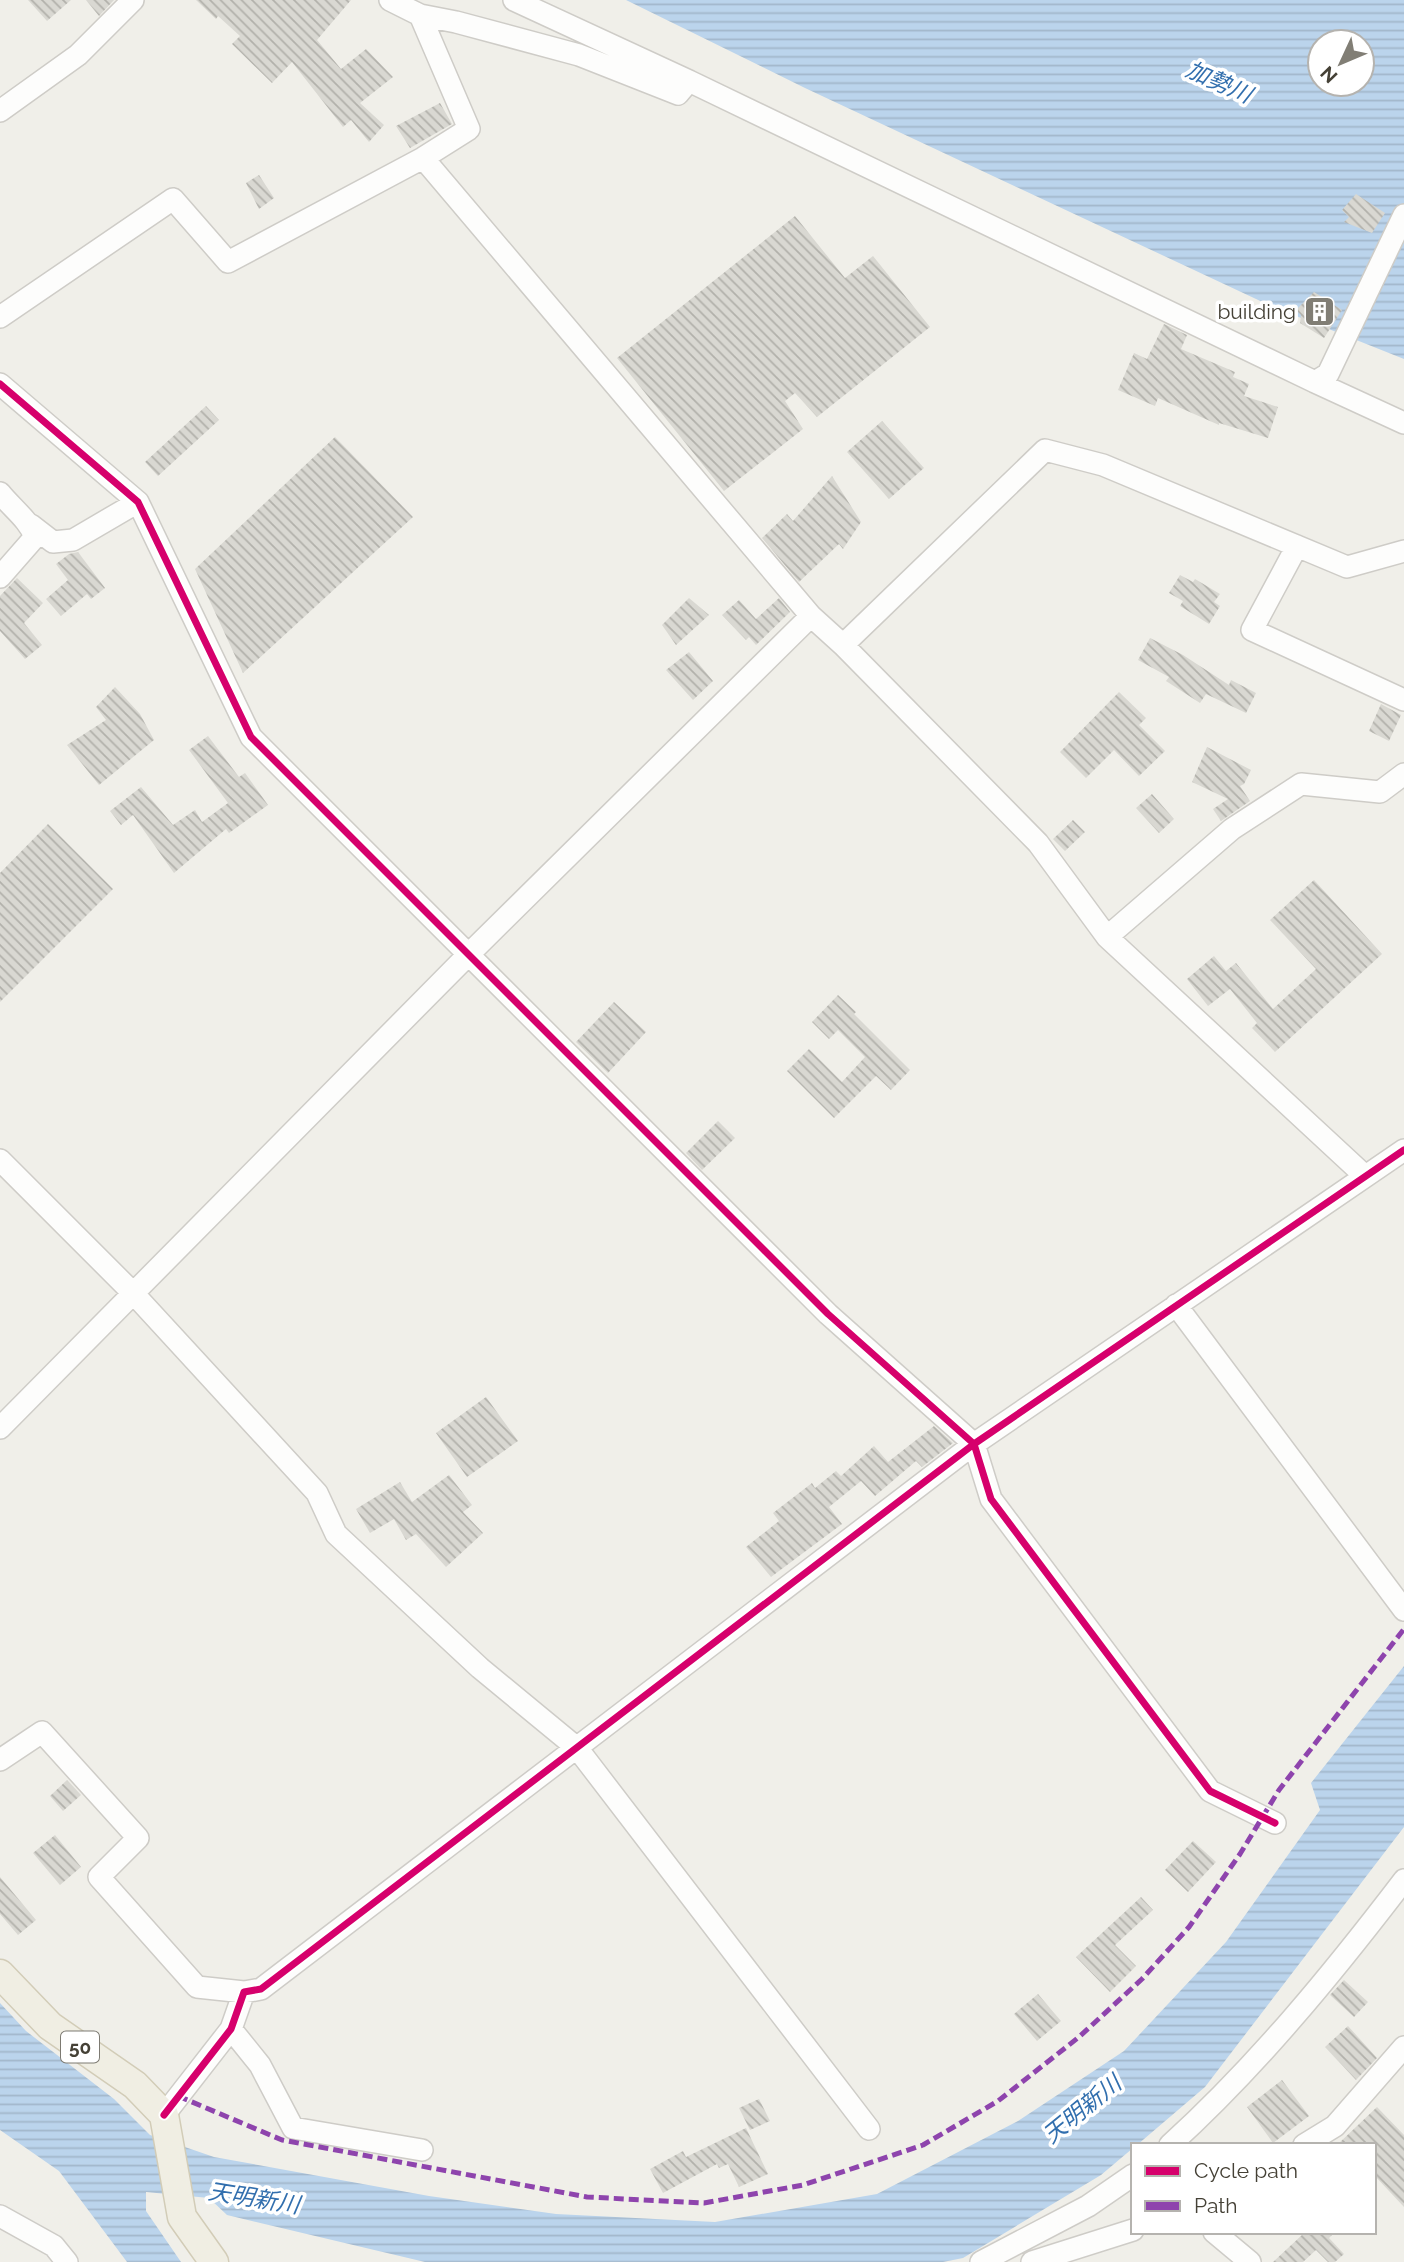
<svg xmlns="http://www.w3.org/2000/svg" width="1404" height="2262" font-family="Raleway,'Noto Sans JP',sans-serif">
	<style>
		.water { fill: url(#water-rules); fill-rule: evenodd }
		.building { fill: url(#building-back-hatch) }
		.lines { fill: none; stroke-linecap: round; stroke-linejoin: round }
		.minor-casing { stroke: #ceccc7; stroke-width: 24 }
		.major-casing { stroke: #d2ccb7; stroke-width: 31 }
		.minor { stroke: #fdfdfc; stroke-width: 21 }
		.major { stroke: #f0eee3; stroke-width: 28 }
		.quiet { stroke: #8e44ad; stroke-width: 5; stroke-dasharray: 10 5; stroke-linecap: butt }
		.cycleway-casing { stroke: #fff; stroke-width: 11 }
		.cycleway { stroke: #d6006c; stroke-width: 7 }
		.labels { text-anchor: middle; stroke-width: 7; stroke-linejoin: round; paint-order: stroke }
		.shield { fill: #fff; stroke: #7d7a72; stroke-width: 2 }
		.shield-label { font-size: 19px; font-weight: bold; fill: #454136 }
		.poi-label { font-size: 21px; fill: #454136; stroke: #fff; text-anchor: end }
		.water-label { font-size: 23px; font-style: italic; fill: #326fae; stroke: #fff }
	</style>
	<defs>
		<pattern id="water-rules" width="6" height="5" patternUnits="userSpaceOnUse" patternTransform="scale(1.75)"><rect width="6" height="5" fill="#bbd4ec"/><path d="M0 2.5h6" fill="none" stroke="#a2b7cb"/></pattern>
		<pattern id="building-back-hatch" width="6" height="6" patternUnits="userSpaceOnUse" patternTransform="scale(1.75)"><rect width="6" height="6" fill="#d9d8d2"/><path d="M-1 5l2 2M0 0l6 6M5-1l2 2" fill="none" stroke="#b2b1ab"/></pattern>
	</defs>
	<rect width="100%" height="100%" fill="#f0efe9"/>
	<!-- water -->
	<path class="water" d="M 626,0 L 1404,0 L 1404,359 L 1271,306 L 805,88 ZM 1320,42 L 1362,42 L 1362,84 L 1320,84 Z
		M 1404,1666 L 1404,1827 L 1205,2087 L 1137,2145 L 1133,2145 L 1133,2148 L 1101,2175 L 963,2258 L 943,2262 L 425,2262 L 227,2215 L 209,2198 L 146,2192 L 146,2211 L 181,2262 L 127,2262 L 59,2171 L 0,2130 L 0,2003 L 26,2031 L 114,2099 L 150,2135 L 214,2157 L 429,2196 L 556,2214 L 715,2222 L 877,2194 L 1018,2121 L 1124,2051 L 1226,1942 L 1320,1810 L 1311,1783 Z"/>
	<!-- building -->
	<path class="building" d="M 28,0 L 71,0 L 47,21 Z
		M 86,0 L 114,0 L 99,16 Z
		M 196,0 L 351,0 L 317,40 L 341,69 L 366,49 L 393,77 L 360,103 L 384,125 L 369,142 L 351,120 L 343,127 L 292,62 L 272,83 L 232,44 L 240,36 L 218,16 L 216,19 Z
		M 440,103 L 452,124 L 410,148 L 396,126 Z
		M 259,175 L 274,198 L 259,209 L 246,183 Z
		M 1356,194 L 1385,213 L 1372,233 L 1344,222 L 1349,217 L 1342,210 Z
		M 795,216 L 845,278 L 873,256 L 930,327 L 817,417 L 795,393 L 785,401 L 803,429 L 724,491 L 617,358 Z
		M 1314,292 L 1342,310 L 1324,338 L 1300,323 L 1301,315 L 1296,310 Z
		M 1164,324 L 1187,335 L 1181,349 L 1235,372 L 1233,377 L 1249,384 L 1244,396 L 1278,407 L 1268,438 L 1219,423 L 1219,425 L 1158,398 L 1155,406 L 1118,390 L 1134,353 L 1147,359 Z
		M 206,406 L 219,420 L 158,476 L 145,462 Z
		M 882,421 L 924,468 L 889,499 L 847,452 Z
		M 335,437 L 413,517 L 243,673 L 195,569 Z
		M 832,476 L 861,522 L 843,549 L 839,544 L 799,582 L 762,538 L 787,514 L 793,521 Z
		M 78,552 L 105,588 L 91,599 L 87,594 L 61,616 L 46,599 L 68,580 L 56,564 L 69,554 Z
		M 1180,575 L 1193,582 L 1195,579 L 1220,594 L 1214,602 L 1220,606 L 1209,624 L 1180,606 L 1183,601 L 1169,593 Z
		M 17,578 L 43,603 L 24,623 L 42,645 L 25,659 L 0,631 L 0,596 Z
		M 689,598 L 709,615 L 676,645 L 662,625 Z
		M 779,598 L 790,612 L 756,645 L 749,637 L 746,640 L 722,615 L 739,600 L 756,619 Z
		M 1150,638 L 1183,655 L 1229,685 L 1231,680 L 1256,693 L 1246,713 L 1206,694 L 1200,703 L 1166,681 L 1169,677 L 1138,660 Z
		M 689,652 L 713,681 L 693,700 L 666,670 Z
		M 115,687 L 140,714 L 154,740 L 99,785 L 67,745 L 106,720 L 96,707 Z
		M 1119,692 L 1146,718 L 1139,725 L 1165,751 L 1139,776 L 1114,750 L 1086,778 L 1060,752 Z
		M 1381,704 L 1401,715 L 1389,741 L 1369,731 Z
		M 208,736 L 239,777 L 245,773 L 268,805 L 229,833 L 226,829 L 174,873 L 133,815 L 121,825 L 110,811 L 141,787 L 173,825 L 195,810 L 202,822 L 228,803 L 189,750 Z
		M 1207,747 L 1251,770 L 1244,784 L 1240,786 L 1250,801 L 1221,821 L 1213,809 L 1228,799 L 1192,782 Z
		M 1152,794 L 1174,819 L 1159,833 L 1136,808 Z
		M 1073,820 L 1085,832 L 1065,851 L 1053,839 Z
		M 48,824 L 113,889 L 0,1002 L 0,873 Z
		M 1314,880 L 1382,954 L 1275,1052 L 1252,1028 L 1257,1023 L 1230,989 L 1208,1006 L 1187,979 L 1214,956 L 1226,971 L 1236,963 L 1273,1009 L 1316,969 L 1270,920 Z
		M 838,995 L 856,1012 L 854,1014 L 910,1070 L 891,1090 L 876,1076 L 834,1118 L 787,1071 L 809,1049 L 842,1082 L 865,1057 L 838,1030 L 829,1039 L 812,1022 Z
		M 614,1002 L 646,1032 L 608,1073 L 576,1042 Z
		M 718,1121 L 735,1138 L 702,1170 L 686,1153 Z
		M 486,1397 L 518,1441 L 467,1477 L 436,1433 Z
		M 934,1426 L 953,1443 L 922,1467 L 916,1461 L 875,1496 L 861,1481 L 829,1507 L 842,1524 L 771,1577 L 746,1547 L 779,1521 L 773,1513 L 812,1483 L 815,1488 L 836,1471 L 841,1476 L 874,1446 L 888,1462 Z
		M 449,1475 L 472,1505 L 463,1512 L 483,1533 L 446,1567 L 416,1534 L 406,1540 L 394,1519 L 370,1533 L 356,1509 L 400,1482 L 412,1502 Z
		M 67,1780 L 81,1795 L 63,1811 L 50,1796 Z
		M 55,1835 L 81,1867 L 60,1885 L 33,1853 Z
		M 1193,1841 L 1216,1862 L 1188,1892 L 1165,1870 Z
		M 0,1877 L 36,1920 L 18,1935 L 0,1914 Z
		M 1141,1897 L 1153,1910 L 1115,1945 L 1136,1966 L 1110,1992 L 1076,1957 Z
		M 1344,1980 L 1368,2002 L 1354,2017 L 1330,1995 Z
		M 1038,1994 L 1061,2021 L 1037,2041 L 1014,2014 Z
		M 1348,2026 L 1377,2058 L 1356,2080 L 1325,2047 Z
		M 1282,2080 L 1309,2116 L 1273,2143 L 1247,2107 Z
		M 759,2099 L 770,2121 L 750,2130 L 739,2108 Z
		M 1377,2107 L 1404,2135 L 1404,2207 L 1374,2175 L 1374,2145 L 1337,2145 Z
		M 746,2128 L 768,2174 L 739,2187 L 728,2164 L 719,2168 L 717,2164 L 663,2193 L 650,2169 L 683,2151 L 686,2157 Z
		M 1300,2232 L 1335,2232 L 1329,2238 L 1344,2254 L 1335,2262 L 1328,2262 L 1316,2250 L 1303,2262 L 1273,2262 L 1302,2235 Z"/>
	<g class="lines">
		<defs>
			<path id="minor" d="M 390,0 L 420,15 L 456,22 L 579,55 L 678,94 L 689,81 L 1315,382 L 1328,374 L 1404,215
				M 514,0 L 689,81
				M 0,111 L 78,55 L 133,0
				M 423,158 L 811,616 L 843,645 L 1038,843 L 1107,937 L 1365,1176
				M 0,317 L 173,199 L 228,262 L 423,158 L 469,129 L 420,15
				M 1315,382 L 1404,423
				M 0,384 L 138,502 L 251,737 L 828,1314 L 974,1444 L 991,1499 L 1210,1791 L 1275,1823
				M 0,493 C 12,508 29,520 35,537 L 0,577
				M 31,525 L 53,542 L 73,540 L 138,502
				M 1297,546 L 1252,630 L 1404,700
				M 843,645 L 1045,450 L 1103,465 L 1347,567 L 1404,551
				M 1107,937 L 1232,829 L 1301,784 L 1380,792 L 1404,774
				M 0,1160 L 133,1293 L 317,1493 L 336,1534 L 480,1668 L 577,1748 L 869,2129
				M 1176,1305 L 1404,1610
				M 0,1428 L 468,955 L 811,616
				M 0,1760 L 42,1732 L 138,1838 L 99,1877 L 197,1987 L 244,1992
				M 231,2029 L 260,2065 L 293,2128 L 422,2150
				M 164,2115 L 231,2029 L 244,1992 L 261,1989 L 974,1444 L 1404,1150
				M 1170,2145 C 1257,2066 1333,1973 1404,1880
				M 1304,2145 L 1335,2126 L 1404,2047
				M 0,2216 L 54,2246 L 67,2262
				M 1214,2232 L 1250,2262
				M 981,2262 L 1088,2206 L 1133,2175
				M 1032,2262 L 1133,2230"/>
			<path id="major" d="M 0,1974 L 50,2026 L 135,2085 L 164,2115 L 182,2217 L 214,2262"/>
		</defs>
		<!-- minor casing -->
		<use href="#minor" class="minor-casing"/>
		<!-- major casing -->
		<use href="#major" class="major-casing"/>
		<!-- minor -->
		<use href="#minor" class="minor"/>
		<!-- major -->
		<use href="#major" class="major"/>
		<!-- quiet -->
		<path class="quiet" d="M 178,2096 L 282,2140 L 587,2197 L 704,2203 L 803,2185 L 923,2145 L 998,2101 L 1079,2037 L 1142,1979 L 1189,1927 L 1240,1854 L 1279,1790 L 1404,1629"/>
		<defs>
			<path id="cycleway" d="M 0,384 L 138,502 L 251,737 L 828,1314 L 974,1444 L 991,1499 L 1210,1791 L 1275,1823
				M 164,2115 L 231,2029 L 244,1992 L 261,1989 L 974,1444 L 1404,1150"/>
		</defs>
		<!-- cycleway casing -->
		<use href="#cycleway" class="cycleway-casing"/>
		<!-- cycleway -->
		<use href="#cycleway" class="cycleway"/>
	</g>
	<!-- icons -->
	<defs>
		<symbol id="building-square" viewBox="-11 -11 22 22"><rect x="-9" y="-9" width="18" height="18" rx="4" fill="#817e75" stroke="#fff"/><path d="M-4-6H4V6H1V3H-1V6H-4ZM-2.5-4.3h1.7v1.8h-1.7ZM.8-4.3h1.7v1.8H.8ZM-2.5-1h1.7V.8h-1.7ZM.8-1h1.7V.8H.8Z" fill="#fff"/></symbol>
	</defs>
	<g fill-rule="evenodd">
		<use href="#building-square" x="1302" y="294" width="35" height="35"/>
	</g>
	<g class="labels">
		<!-- shield labels -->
		<rect class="shield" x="61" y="2031.5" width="38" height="31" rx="5"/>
		<g class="shield-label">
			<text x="80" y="2054">50</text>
		</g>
		<!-- poi labels -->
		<g class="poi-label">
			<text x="1296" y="319">building</text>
		</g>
		<!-- water labels -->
		<g class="water-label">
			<text transform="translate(1219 82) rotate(24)" y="8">加勢川</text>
			<text transform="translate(1082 2109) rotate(-39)" y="8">天明新川</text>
			<text transform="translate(254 2198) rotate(9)" y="8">天明新川</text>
		</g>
	</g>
	<!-- legend -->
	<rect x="1131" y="2143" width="245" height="91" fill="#ffffff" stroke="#b5b3af" stroke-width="2"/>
	<rect x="1145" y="2166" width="35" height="10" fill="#d6006c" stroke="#b5b3af" stroke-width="2"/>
	<text x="1194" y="2178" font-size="21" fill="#454136">Cycle path</text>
	<rect x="1145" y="2201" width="35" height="10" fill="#8e44ad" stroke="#b5b3af" stroke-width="2"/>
	<text x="1194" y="2213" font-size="21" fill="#454136">Path</text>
	<!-- north arrow -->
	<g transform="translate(1341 63) rotate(226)"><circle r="33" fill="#ffffff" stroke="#b5b3af" stroke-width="2"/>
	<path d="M0-5L12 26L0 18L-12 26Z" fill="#817e75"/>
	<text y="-10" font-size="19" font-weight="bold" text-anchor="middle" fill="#454136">N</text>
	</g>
</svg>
